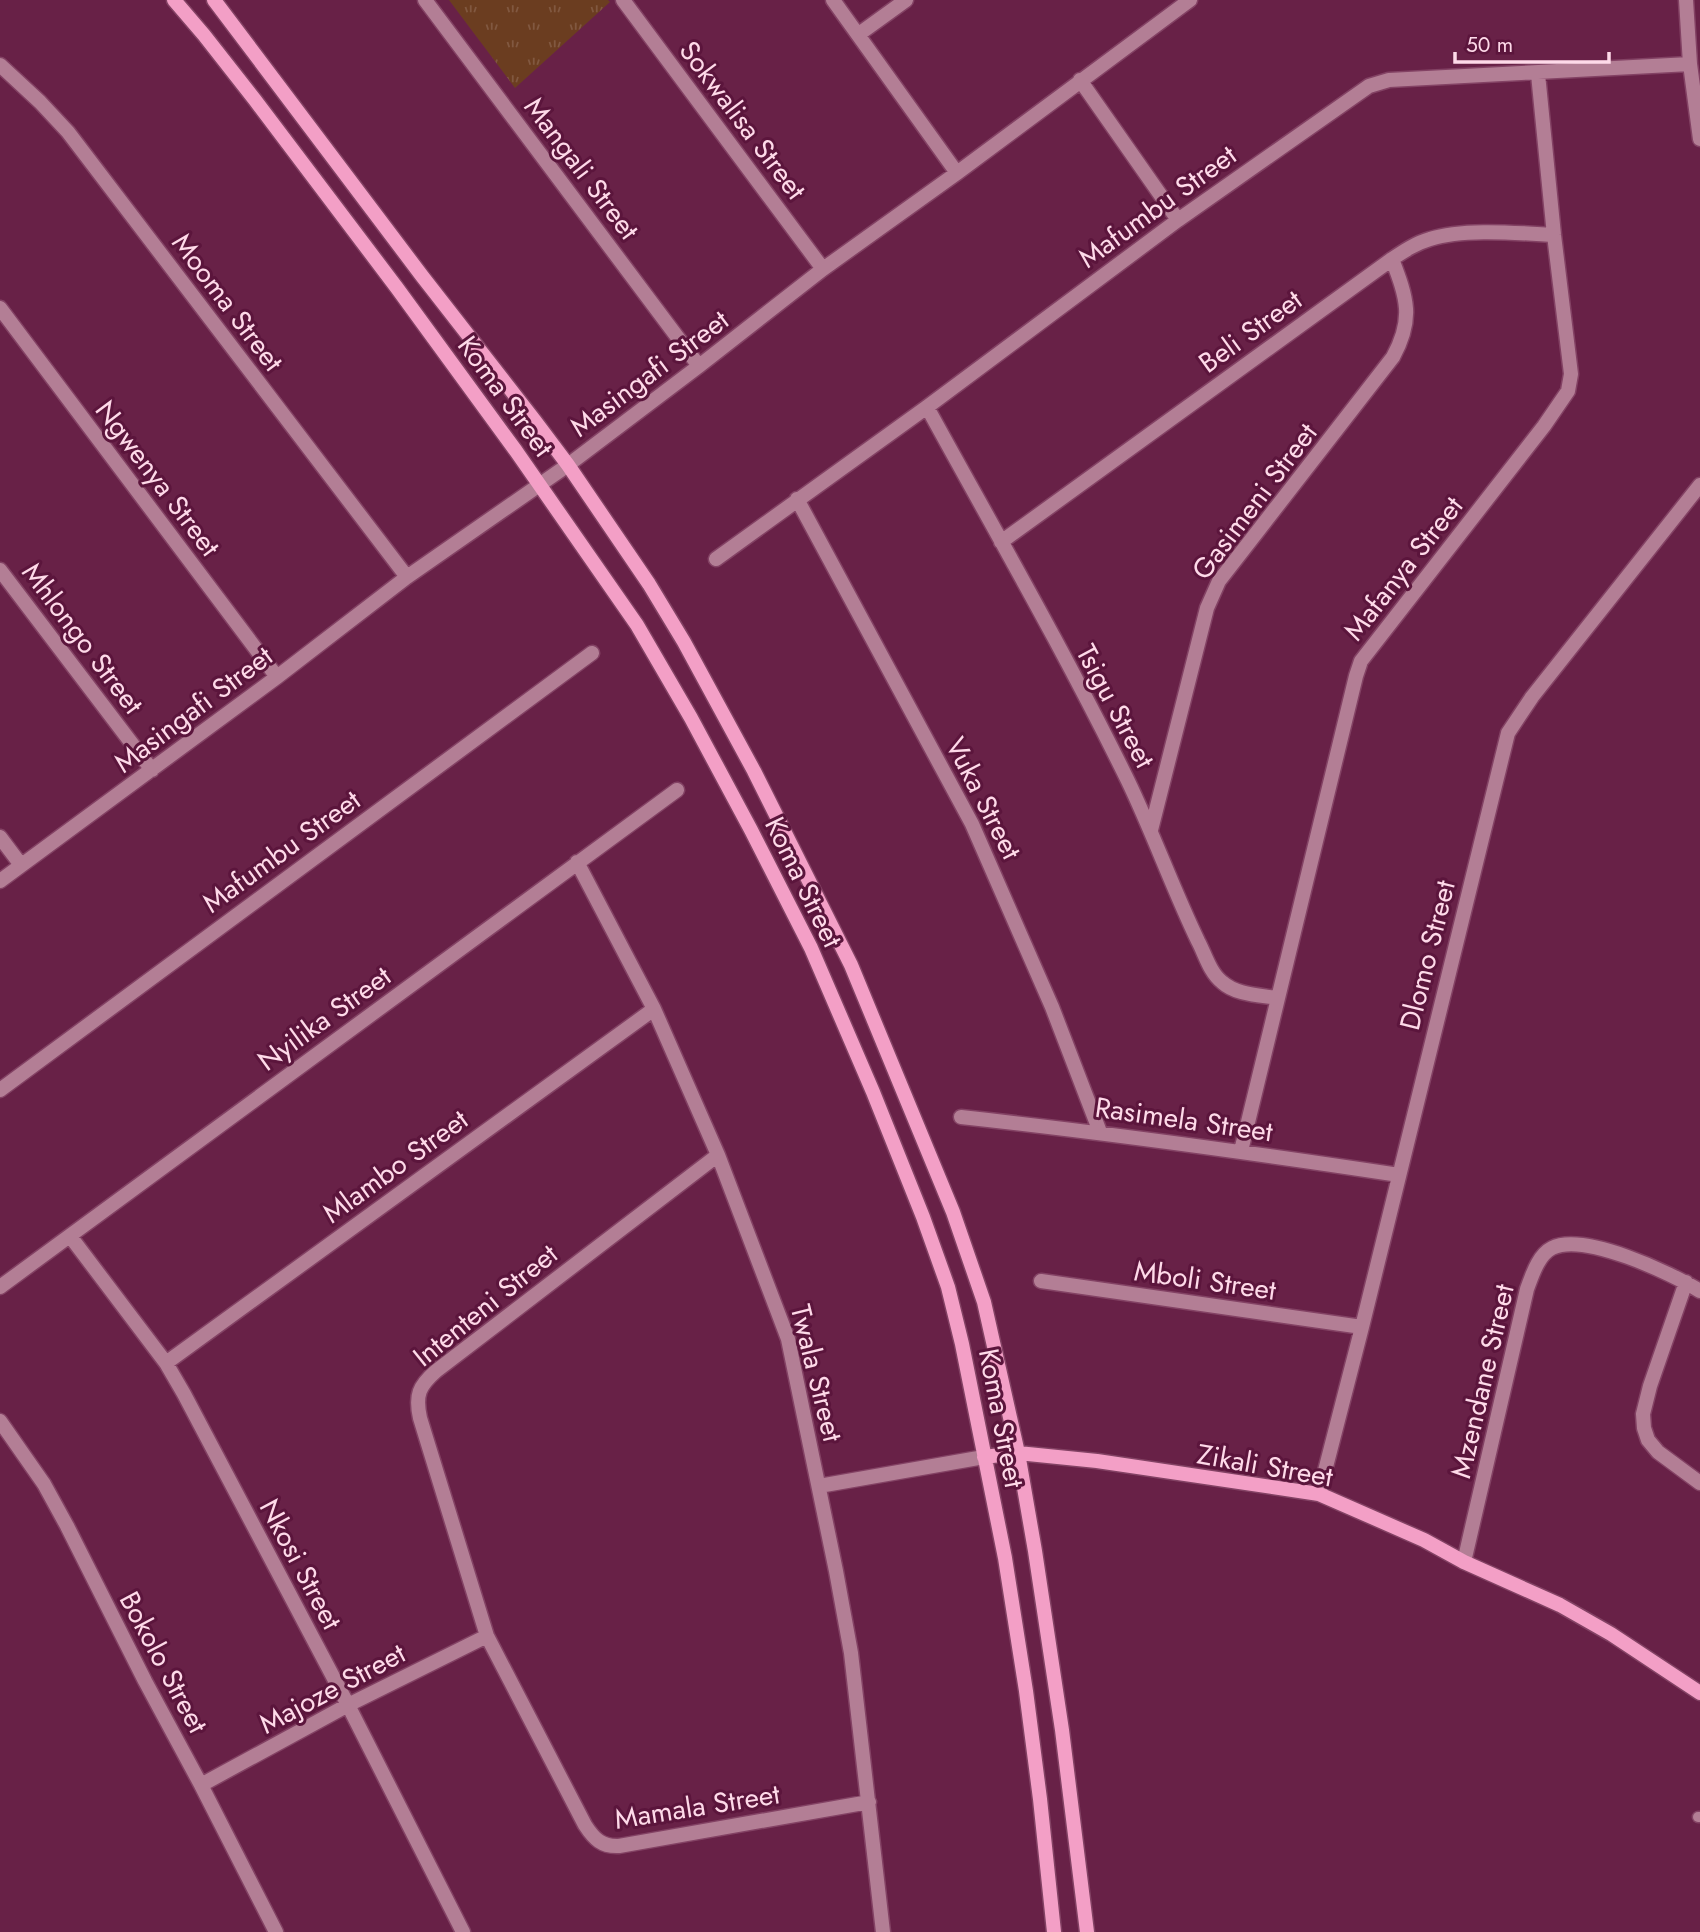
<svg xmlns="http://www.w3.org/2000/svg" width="1700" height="1932" font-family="Jost,sans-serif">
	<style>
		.grass { fill: url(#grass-tufts) }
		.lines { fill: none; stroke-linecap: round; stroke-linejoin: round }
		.lane-casing { stroke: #834264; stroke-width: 13 }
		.street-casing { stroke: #834264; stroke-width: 17 }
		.secondary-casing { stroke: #834264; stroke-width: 17 }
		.lane { stroke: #b37e95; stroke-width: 10 }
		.street { stroke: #b37e95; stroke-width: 14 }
		.secondary { stroke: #f39fc6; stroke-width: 14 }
		.labels { text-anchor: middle; stroke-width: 6; stroke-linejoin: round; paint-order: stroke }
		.street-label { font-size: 28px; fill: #fedae9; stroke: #5b153c }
	</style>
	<defs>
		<pattern id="grass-tufts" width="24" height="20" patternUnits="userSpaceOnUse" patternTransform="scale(1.75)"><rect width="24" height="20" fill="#6b3d20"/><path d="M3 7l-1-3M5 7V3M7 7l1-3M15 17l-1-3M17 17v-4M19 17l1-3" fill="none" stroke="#815840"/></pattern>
	</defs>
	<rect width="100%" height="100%" fill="#682147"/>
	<!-- grass -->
	<path class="grass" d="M 449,0 L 608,0 L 610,2 L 515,88 Z"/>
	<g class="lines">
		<defs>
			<path id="lane" d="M 1698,1817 L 1700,1817"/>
			<path id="street" d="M 425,0 L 699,366
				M 623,0 L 823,269
				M 833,0 L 957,173
				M 1686,0 L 1690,64 L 1700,139
				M 859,34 L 906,0
				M 0,65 L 40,102 L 68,132 L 407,577
				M 1080,80 L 1178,220
				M 0,308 L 277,677
				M 927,407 C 995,531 1066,654 1128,781 C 1153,833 1173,889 1198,941 C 1205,954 1210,973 1222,982 C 1236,995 1260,995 1277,998
				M 797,499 L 972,824 L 1052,1007 L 1100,1132
				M 1001,542 L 1392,259 C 1404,251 1416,243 1430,239 C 1464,228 1518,233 1554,235
				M 716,559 L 927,407 L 1178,220 L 1369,86 L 1389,80 L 1690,64
				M 0,570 L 152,770
				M 1151,830 L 1207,608 L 1219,581 L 1393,357 C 1414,319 1407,298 1392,259
				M 0,837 L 21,865
				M 577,862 L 654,1009 L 718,1155 L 788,1339 L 836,1571 L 851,1653 L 883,1932
				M 0,881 L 277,677 L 407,577 L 568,465 L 699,366 L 823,269 L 957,173 L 1190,0
				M 0,1090 L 592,653
				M 961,1117 C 1108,1133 1253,1153 1399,1175
				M 1241,1151 L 1356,676 L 1361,661 L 1544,426 L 1568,391 L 1571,374 L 1554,235 L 1538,74
				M 718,1155 L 436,1371 C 419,1386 415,1395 420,1418 L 487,1636 L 585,1825 C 594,1839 602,1847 619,1846 L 869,1802
				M 70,1236 L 166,1363 L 184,1394 L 348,1705 L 463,1932
				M 1041,1281 L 1362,1327
				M 1686,1282 L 1650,1386 L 1643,1414 L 1644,1428 L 1648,1440 L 1658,1452 L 1700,1483
				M 0,1287 L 677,790
				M 166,1363 L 654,1009
				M 0,1421 L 44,1484 L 67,1526 L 145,1681 L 201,1785 L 276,1932
				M 819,1486 L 984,1457
				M 1319,1494 L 1362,1327 L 1508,733 L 1532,697 L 1700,485
				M 1464,1562 L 1527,1289 C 1532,1276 1538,1255 1552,1248 C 1584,1232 1671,1273 1700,1291
				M 201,1785 L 348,1705 L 487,1636"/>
			<path id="secondary" d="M 174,0 L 204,35 L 255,100 L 397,288 L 516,451 L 637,625 L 691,718 L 751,830 L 811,948 L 873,1092 L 923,1217 L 948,1287 L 962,1344 L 1005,1558 L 1026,1691 L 1040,1799 L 1054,1932
				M 214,0 L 422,276 L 535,421 L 568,465 L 649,584 L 684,642 L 754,771 L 851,965 L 953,1212 L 984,1302 L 1018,1453 L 1035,1551 L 1062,1730 L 1087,1932
				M 984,1457 L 1018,1453 L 1097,1461 L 1319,1494 L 1424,1540 L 1464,1562 L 1560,1605 L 1611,1634 L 1700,1693"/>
		</defs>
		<!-- lane casing -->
		<use href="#lane" class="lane-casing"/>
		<!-- street casing -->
		<use href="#street" class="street-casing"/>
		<!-- secondary casing -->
		<use href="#secondary" class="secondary-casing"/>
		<!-- lane -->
		<use href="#lane" class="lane"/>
		<!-- street -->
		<use href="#street" class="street"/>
		<!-- secondary -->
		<use href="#secondary" class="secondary"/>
	</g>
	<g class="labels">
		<!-- street labels -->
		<g class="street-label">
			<text transform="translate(743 120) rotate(53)" y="10">Sokwalisa Street</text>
			<text transform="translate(582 168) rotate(53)" y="10">Mangali Street</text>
			<text transform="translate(1157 206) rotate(-36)" y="10">Mafumbu Street</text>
			<text transform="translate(228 302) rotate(53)" y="10">Mooma Street</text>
			<text transform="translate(1250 331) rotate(-36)" y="10">Beli Street</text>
			<text transform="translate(649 373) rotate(-37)" y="10">Masingafi Street</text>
			<text transform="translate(506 396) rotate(54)" y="10">Koma Street</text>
			<text transform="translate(158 478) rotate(53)" y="10">Ngwenya Street</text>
			<text transform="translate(1254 501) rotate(-53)" y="10">Gasimeni Street</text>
			<text transform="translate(1403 568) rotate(-52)" y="10">Mafanya Street</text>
			<text transform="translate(83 638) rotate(53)" y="10">Mhlongo Street</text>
			<text transform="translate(1116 706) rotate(62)" y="10">Tsigu Street</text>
			<text transform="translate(193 709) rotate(-37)" y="10">Masingafi Street</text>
			<text transform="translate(984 798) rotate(63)" y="10">Vuka Street</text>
			<text transform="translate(281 851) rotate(-36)" y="10">Mafumbu Street</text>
			<text transform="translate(804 882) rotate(64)" y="10">Koma Street</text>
			<text transform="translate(1427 955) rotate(-76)" y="10">Dlomo Street</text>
			<text transform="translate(324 1018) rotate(-36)" y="10">Nyilika Street</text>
			<text transform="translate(1184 1119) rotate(8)" y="10">Rasimela Street</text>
			<text transform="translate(395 1166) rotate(-36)" y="10">Mlambo Street</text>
			<text transform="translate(1205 1280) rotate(8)" y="10">Mboli Street</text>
			<text transform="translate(485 1305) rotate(-39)" y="10">Intenteni Street</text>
			<text transform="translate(817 1373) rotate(76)" y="10">Twala Street</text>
			<text transform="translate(1482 1381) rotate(-77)" y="10">Mzendane Street</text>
			<text transform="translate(1002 1418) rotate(79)" y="10">Koma Street</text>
			<text transform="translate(1265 1465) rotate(10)" y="10">Zikali Street</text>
			<text transform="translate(301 1564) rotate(62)" y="10">Nkosi Street</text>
			<text transform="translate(164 1662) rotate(62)" y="10">Bokolo Street</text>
			<text transform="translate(332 1688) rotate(-28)" y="10">Majoze Street</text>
			<text transform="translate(697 1806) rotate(-9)" y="10">Mamala Street</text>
		</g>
	</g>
	<!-- scale -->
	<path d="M1455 52v10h154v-10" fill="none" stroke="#fedae9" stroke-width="3.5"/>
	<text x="1466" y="52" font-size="21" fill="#fedae9" stroke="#5b153c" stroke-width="5" paint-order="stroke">50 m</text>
</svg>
